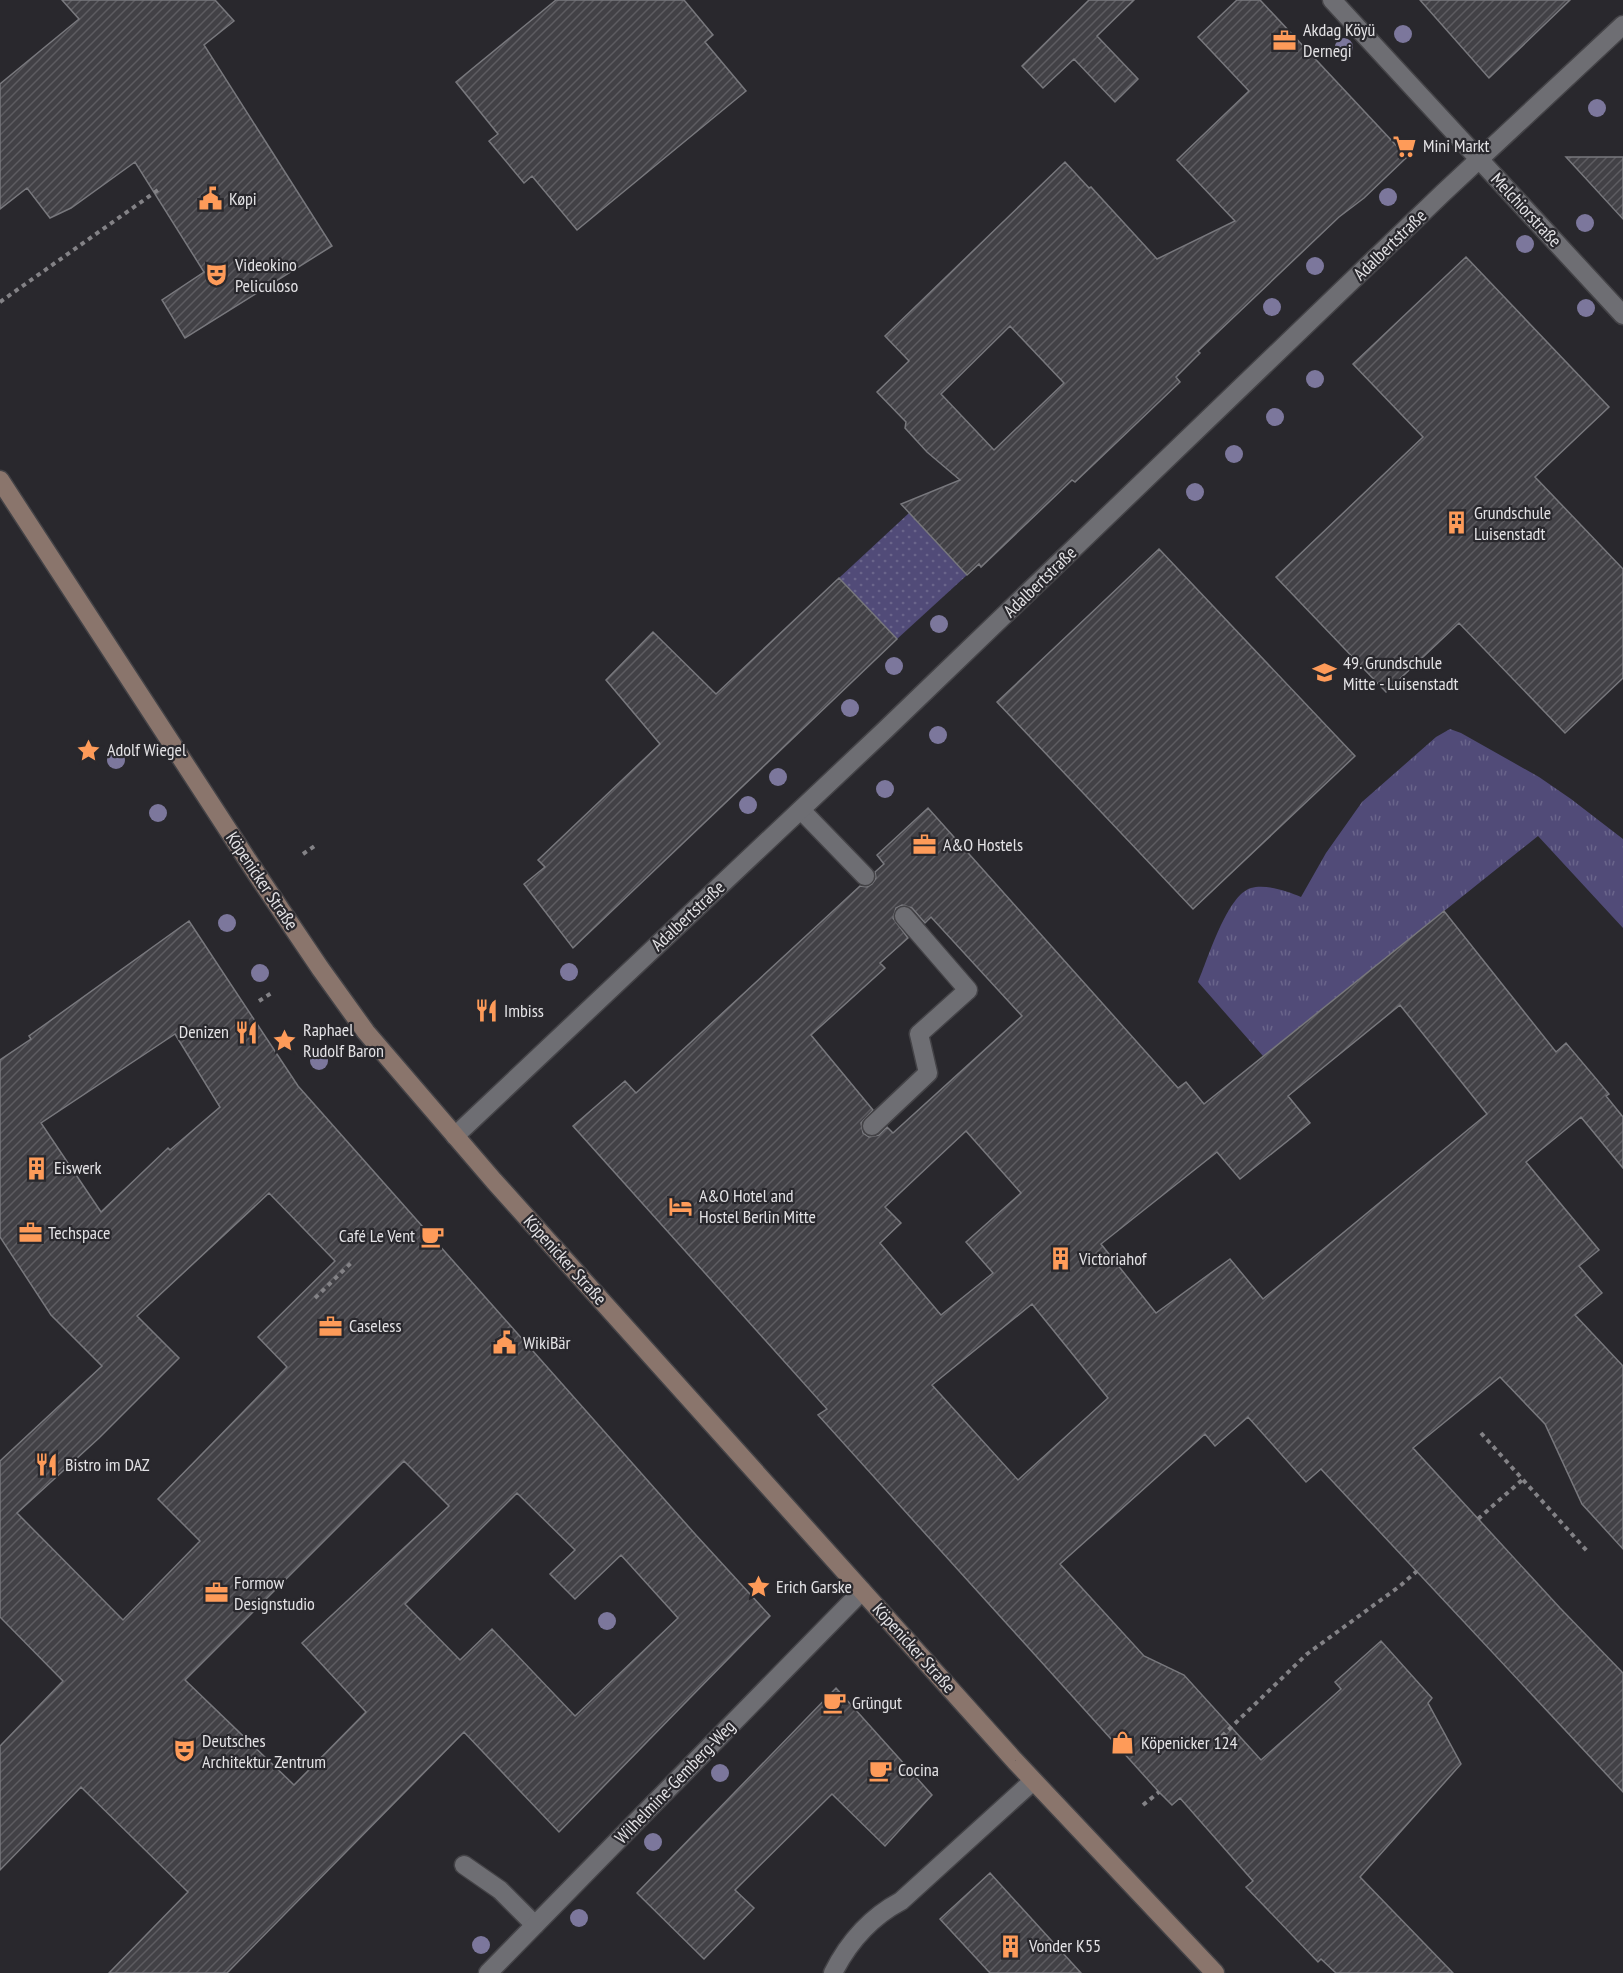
<svg xmlns="http://www.w3.org/2000/svg" width="1623" height="1973" font-family="'PT Sans Narrow',sans-serif">
	<style>
		.grass { fill: url(#grass-dots) }
		.park { fill: url(#park-tufts) }
		.building { fill: url(#building-hatch); stroke: #78787d; stroke-width: 1.5; fill-rule: evenodd }
		.lines { fill: none; stroke-linecap: round; stroke-linejoin: round }
		.lane-casing { stroke: #444347; stroke-width: 21 }
		.street-casing { stroke: #444347; stroke-width: 21 }
		.secondary-casing { stroke: #444347; stroke-width: 21 }
		.path { stroke: #838286; stroke-width: 4; stroke-dasharray: 4.5 4.5; stroke-linecap: butt }
		.lane { stroke: #6e6e73; stroke-width: 18 }
		.street { stroke: #6e6e73; stroke-width: 18 }
		.secondary { stroke: #8a756c; stroke-width: 18 }
		.tree { fill: #7c779c }
		.labels { text-anchor: middle; stroke-width: 4.5; stroke-linejoin: round; paint-order: stroke }
		.poi-label { font-size: 18px; fill: #e3e2e5; stroke: #29282d; text-anchor: start }
		.street-label { font-size: 18px; fill: #e3e2e5; stroke: #29282d }
	</style>
	<defs>
		<pattern id="grass-dots" width="8" height="8" patternUnits="userSpaceOnUse" patternTransform="scale(1.5)"><rect width="8" height="8" fill="#514b78"/><path d="M2 2h.1M6 6h.1" fill="none" stroke="#6a658b" stroke-width="1.8" stroke-linecap="round"/></pattern>
		<pattern id="park-tufts" width="24" height="20" patternUnits="userSpaceOnUse" patternTransform="scale(1.5)"><rect width="24" height="20" fill="#514b78"/><path d="M3 7l-1-3M5 7V3M7 7l1-3M15 17l-1-3M17 17v-4M19 17l1-3" fill="none" stroke="#6a658b"/></pattern>
		<pattern id="building-hatch" width="6" height="6" patternUnits="userSpaceOnUse" patternTransform="scale(1.5)"><rect width="6" height="6" fill="#424146"/><path d="M-1 1l2-2M0 6l6-6M5 7l2-2" fill="none" stroke="#5d5c61"/></pattern>
	</defs>
	<rect width="100%" height="100%" fill="#29282d"/>
	<!-- grass -->
	<path class="grass" d="M 909,513 L 967,575 L 897,639 L 839,578 Z"/>
	<!-- park -->
	<path class="park" d="M 1450,729 L 1461,733 L 1539,777 L 1571,799 L 1623,839 L 1623,928 L 1538,836 L 1263,1056 L 1198,982 C 1208,959 1227,895 1251,888 C 1266,884 1287,891 1301,897 L 1326,853 L 1362,802 L 1436,737 Z"/>
	<!-- building -->
	<path class="building" d="M 62,0 L 215,0 L 234,21 L 204,45 L 332,246 L 185,338 L 162,300 L 204,272 L 135,162 L 71,208 L 50,218 L 27,188 L 0,209 L 0,84 L 79,19 Z
		M 556,0 L 684,0 L 713,35 L 705,42 L 746,91 L 577,230 L 532,176 L 524,183 L 489,141 L 498,134 L 456,82 Z
		M 1089,0 L 1134,0 L 1097,36 L 1138,79 L 1115,102 L 1074,59 L 1043,88 L 1022,66 Z
		M 1237,0 L 1260,0 L 1407,157 L 1364,198 L 1339,217 L 1198,351 L 1200,353 L 1176,377 L 1180,382 L 1075,482 L 1072,480 L 981,567 L 979,564 L 967,575 L 901,504 L 960,480 L 927,452 L 905,428 L 906,422 L 877,392 L 909,361 L 885,336 L 1065,162 L 1089,188 L 1091,187 L 1157,259 L 1235,221 L 1177,160 L 1249,91 L 1198,37 ZM 1010,326 L 1064,383 L 994,450 L 941,394 Z
		M 1420,0 L 1570,0 L 1489,78 Z
		M 1566,157 L 1623,157 L 1623,219 Z
		M 1466,257 L 1609,407 L 1535,477 L 1623,569 L 1623,678 L 1565,733 L 1459,623 L 1386,692 L 1276,577 L 1423,437 L 1353,364 Z
		M 1159,549 L 1355,756 L 1193,909 L 997,702 Z
		M 839,578 L 897,639 L 573,948 L 524,884 L 545,867 L 538,860 L 660,744 L 606,680 L 653,632 L 716,694 Z
		M 928,808 L 1178,1088 L 1186,1082 L 1204,1104 L 1444,911 L 1556,1052 L 1566,1043 L 1609,1094 L 1606,1096 L 1623,1117 L 1623,1168 L 1581,1117 L 1526,1162 L 1599,1250 L 1579,1266 L 1602,1293 L 1575,1315 L 1623,1366 L 1623,1549 L 1582,1504 L 1545,1424 L 1500,1377 L 1413,1448 L 1560,1608 L 1623,1673 L 1623,1792 L 1321,1469 L 1306,1482 L 1248,1417 L 1215,1446 L 1205,1434 L 1060,1564 L 1144,1656 L 1184,1675 L 1261,1760 L 1341,1689 L 1335,1682 L 1381,1641 L 1432,1698 L 1428,1703 L 1461,1764 L 1360,1877 L 1453,1973 L 1336,1973 L 1321,1959 L 1318,1962 L 1246,1887 L 1253,1881 L 1180,1798 L 1172,1805 L 1159,1792 L 818,1415 L 827,1409 L 573,1126 L 625,1081 L 636,1093 L 860,886 L 867,887 L 872,884 L 876,878 L 875,872 L 884,864 L 877,855 ZM 902,905 L 912,908 L 925,923 L 931,917 L 1022,1016 L 893,1133 L 887,1127 L 879,1135 L 869,1137 L 863,1133 L 861,1123 L 873,1110 L 811,1035 L 885,968 L 880,963 L 908,938 L 893,918 L 896,908 ZM 1400,1005 L 1487,1114 L 1263,1299 L 1230,1259 L 1156,1313 L 1101,1244 L 1217,1152 L 1240,1179 L 1310,1123 L 1288,1096 ZM 966,1131 L 1021,1193 L 966,1242 L 993,1273 L 941,1315 L 880,1243 L 901,1223 L 885,1207 ZM 1032,1304 L 1108,1398 L 1018,1480 L 932,1385 Z
		M 189,921 L 298,1086 L 695,1534 L 770,1616 L 559,1832 L 464,1732 L 227,1973 L 109,1973 L 188,1892 L 81,1787 L 0,1870 L 0,1746 L 63,1681 L 0,1617 L 0,1461 L 102,1366 L 51,1315 L 0,1237 L 0,1060 L 31,1039 L 29,1036 ZM 175,1034 L 220,1107 L 170,1150 L 168,1148 L 101,1212 L 41,1123 ZM 269,1193 L 335,1261 L 258,1337 L 287,1367 L 158,1499 L 200,1541 L 123,1620 L 17,1513 L 99,1438 L 179,1358 L 137,1316 ZM 404,1461 L 449,1506 L 302,1643 L 366,1712 L 294,1785 L 185,1680 ZM 517,1493 L 575,1550 L 550,1574 L 575,1599 L 621,1555 L 678,1618 L 575,1716 L 492,1629 L 460,1660 L 405,1604 Z
		M 836,1688 L 932,1795 L 885,1846 L 832,1794 L 735,1890 L 754,1908 L 704,1959 L 637,1893 Z
		M 990,1873 L 1081,1973 L 990,1973 L 940,1919 Z"/>
	<g class="lines">
		<defs>
			<path id="lane" d="M 801,810 L 865,876
				M 872,1126 L 928,1073 L 919,1034 L 968,990 L 904,916
				M 464,1865 L 500,1890 L 535,1925
				M 833,1973 C 848,1943 871,1917 901,1901 L 1033,1781"/>
			<path id="street" d="M 1332,0 L 1623,315
				M 455,1136 L 885,730 L 1443,193 L 1623,25
				M 488,1973 L 862,1591"/>
			<path id="secondary" d="M 0,480 L 258,876 L 320,968 L 366,1032 L 494,1181 L 1015,1761 L 1215,1973"/>
		</defs>
		<!-- lane casing -->
		<use href="#lane" class="lane-casing"/>
		<!-- street casing -->
		<use href="#street" class="street-casing"/>
		<!-- secondary casing -->
		<use href="#secondary" class="secondary-casing"/>
		<!-- path -->
		<path class="path" d="M 0,302 L 158,190
			M 303,854 L 316,845
			M 259,1001 L 273,992
			M 315,1298 L 352,1262
			M 1481,1433 L 1587,1551
			M 1478,1519 L 1522,1480
			M 1222,1736 L 1307,1654 L 1400,1586 L 1417,1571
			M 1143,1805 L 1159,1792"/>
		<!-- lane -->
		<use href="#lane" class="lane"/>
		<!-- street -->
		<use href="#street" class="street"/>
		<!-- secondary -->
		<use href="#secondary" class="secondary"/>
	</g>
	<!-- trees -->
	<g class="tree">
		<circle cx="1403" cy="34" r="9"/>
		<circle cx="1344" cy="47" r="9"/>
		<circle cx="1597" cy="108" r="9"/>
		<circle cx="1388" cy="197" r="9"/>
		<circle cx="1585" cy="223" r="9"/>
		<circle cx="1525" cy="244" r="9"/>
		<circle cx="1315" cy="266" r="9"/>
		<circle cx="1272" cy="307" r="9"/>
		<circle cx="1586" cy="308" r="9"/>
		<circle cx="1315" cy="379" r="9"/>
		<circle cx="1275" cy="417" r="9"/>
		<circle cx="1234" cy="454" r="9"/>
		<circle cx="1195" cy="492" r="9"/>
		<circle cx="939" cy="624" r="9"/>
		<circle cx="894" cy="666" r="9"/>
		<circle cx="850" cy="708" r="9"/>
		<circle cx="938" cy="735" r="9"/>
		<circle cx="116" cy="760" r="9"/>
		<circle cx="778" cy="777" r="9"/>
		<circle cx="885" cy="789" r="9"/>
		<circle cx="748" cy="805" r="9"/>
		<circle cx="158" cy="813" r="9"/>
		<circle cx="227" cy="923" r="9"/>
		<circle cx="569" cy="972" r="9"/>
		<circle cx="260" cy="973" r="9"/>
		<circle cx="319" cy="1061" r="9"/>
		<circle cx="607" cy="1621" r="9"/>
		<circle cx="720" cy="1773" r="9"/>
		<circle cx="653" cy="1842" r="9"/>
		<circle cx="579" cy="1918" r="9"/>
		<circle cx="481" cy="1945" r="9"/>
	</g>
	<!-- icons -->
	<defs>
		<symbol id="office-bare" viewBox="-9 -9 18 18"><path d="M-6-3h4V-5.5h4V-3h4V5H-6ZM-1-4.5V-3h2v-1.5ZM-6 0V1H6V0Z" fill="#fe9b59" stroke="#29282d" stroke-width="2.5" paint-order="stroke"/></symbol>
		<symbol id="supermarket-bare" viewBox="-9 -9 18 18"><path d="M-6-5.5h2.5l.6 2H6L4.5 2H-2.5L-4.4-4H-6ZM-1.5 3.2a1.3 1.3 0 1 0 .1 0ZM3 3.2a1.3 1.3 0 1 0 .1 0Z" fill="#fe9b59" stroke="#29282d" stroke-width="2.5" paint-order="stroke"/></symbol>
		<symbol id="civic-bare" viewBox="-9 -9 18 18"><path d="M-.6-6.5H3V-4.5H.6V-3L4-1V1h2V6H-6V1h2V-1L-.6-3ZM-1.2 2.5V6h2.4V2.5Z" fill="#fe9b59" stroke="#29282d" stroke-width="2.5" paint-order="stroke"/></symbol>
		<symbol id="theatre-bare" viewBox="-9 -9 18 18"><path d="M-5-5.5Q0-4 5-5.5V0Q5 5 0 6Q-5 5-5 0ZM-3.3-2.5H-1v1.5H-3.3ZM1-2.5H3.3v1.5H1ZM-2.8 1Q0 5.5 2.8 1Z" fill="#fe9b59" stroke="#29282d" stroke-width="2.5" paint-order="stroke"/></symbol>
		<symbol id="building-bare" viewBox="-9 -9 18 18"><path d="M-4-6H4V6H1V3H-1V6H-4ZM-2.5-4.3h1.7v1.8h-1.7ZM.8-4.3h1.7v1.8H.8ZM-2.5-1h1.7V.8h-1.7ZM.8-1h1.7V.8H.8Z" fill="#fe9b59" stroke="#29282d" stroke-width="2.5" paint-order="stroke"/></symbol>
		<symbol id="school-bare" viewBox="-9 -9 18 18"><path d="M0-5L7-2L0 1L-7-2ZM-4 1L0 2.5L4 1V4Q0 6-4 4Z" fill="#fe9b59" stroke="#29282d" stroke-width="2.5" paint-order="stroke"/></symbol>
		<symbol id="sight-bare" viewBox="-9 -9 18 18"><path d="M0-6L1.8-2.2L6-1.7L2.9 1.2L3.7 5.4L0 3.3L-3.7 5.4L-2.9 1.2L-6-1.7L-1.8-2.2Z" fill="#fe9b59" stroke="#29282d" stroke-width="2.5" paint-order="stroke"/></symbol>
		<symbol id="restaurant-bare" viewBox="-9 -9 18 18"><path d="M-5-6h1v4h1v-4h1v4h1v-4h1v5L-1.5 .5V6h-2V.5L-5-1ZM5-6V6H3V1.5H1.5Q1.5-4 5-6Z" fill="#fe9b59" stroke="#29282d" stroke-width="2.5" paint-order="stroke"/></symbol>
		<symbol id="hotel-bare" viewBox="-9 -9 18 18"><path d="M-6-4.5h1.5V1H6V5H4.5V3h-9V5H-6ZM-4 0a1.8 1.8 0 1 1 3.6 0ZM.5 0V-2.5h3Q6-2.5 6 0Z" fill="#fe9b59" stroke="#29282d" stroke-width="2.5" paint-order="stroke"/></symbol>
		<symbol id="cafe-bare" viewBox="-9 -9 18 18"><path d="M-5.5-4.5H6V0H3Q3 3.5 0 3.5H-2.5Q-5.5 3.5-5.5 0ZM3-3.2v2h1.7v-2ZM-6 4.5H4V6H-6Z" fill="#fe9b59" stroke="#29282d" stroke-width="2.5" paint-order="stroke"/></symbol>
		<symbol id="shop-bare" viewBox="-9 -9 18 18"><path d="M-5-2.5h2.3a2.7 3.5 0 0 1 5.4 0H5L5.5 6h-11ZM-1.5-2.5h3a1.5 2.3 0 0 0-3 0Z" fill="#fe9b59" stroke="#29282d" stroke-width="2.5" paint-order="stroke"/></symbol>
	</defs>
	<g fill-rule="evenodd">
		<use href="#office-bare" x="1268" y="24" width="33" height="33"/>
		<use href="#supermarket-bare" x="1388" y="130" width="33" height="33"/>
		<use href="#civic-bare" x="194" y="182" width="33" height="33"/>
		<use href="#theatre-bare" x="200" y="258" width="33" height="33"/>
		<use href="#building-bare" x="1440" y="506" width="33" height="33"/>
		<use href="#school-bare" x="1308" y="656" width="33" height="33"/>
		<use href="#sight-bare" x="72" y="734" width="33" height="33"/>
		<use href="#office-bare" x="908" y="828" width="33" height="33"/>
		<use href="#restaurant-bare" x="470" y="994" width="33" height="33"/>
		<use href="#restaurant-bare" x="230" y="1016" width="33" height="33"/>
		<use href="#sight-bare" x="268" y="1024" width="33" height="33"/>
		<use href="#building-bare" x="20" y="1152" width="33" height="33"/>
		<use href="#hotel-bare" x="664" y="1190" width="33" height="33"/>
		<use href="#office-bare" x="14" y="1216" width="33" height="33"/>
		<use href="#cafe-bare" x="416" y="1220" width="33" height="33"/>
		<use href="#building-bare" x="1044" y="1242" width="33" height="33"/>
		<use href="#office-bare" x="314" y="1310" width="33" height="33"/>
		<use href="#civic-bare" x="488" y="1326" width="33" height="33"/>
		<use href="#restaurant-bare" x="30" y="1448" width="33" height="33"/>
		<use href="#sight-bare" x="742" y="1570" width="33" height="33"/>
		<use href="#office-bare" x="200" y="1576" width="33" height="33"/>
		<use href="#cafe-bare" x="818" y="1686" width="33" height="33"/>
		<use href="#shop-bare" x="1106" y="1726" width="33" height="33"/>
		<use href="#theatre-bare" x="168" y="1734" width="33" height="33"/>
		<use href="#cafe-bare" x="864" y="1754" width="33" height="33"/>
		<use href="#building-bare" x="994" y="1930" width="33" height="33"/>
	</g>
	<g class="labels">
		<!-- poi labels -->
		<g class="poi-label">
			<text x="1303" y="36">Akdag Köyü<tspan x="1303" dy="21">Dernegi</tspan></text>
			<text x="1423" y="152">Mini Markt</text>
			<text x="229" y="205">Køpi</text>
			<text x="235" y="271">Videokino<tspan x="235" dy="21">Peliculoso</tspan></text>
			<text x="1474" y="519">Grundschule<tspan x="1474" dy="21">Luisenstadt</tspan></text>
			<text x="1343" y="669">49. Grundschule<tspan x="1343" dy="21">Mitte - Luisenstadt</tspan></text>
			<text x="107" y="756">Adolf Wiegel</text>
			<text x="943" y="851">A&amp;O Hostels</text>
			<text x="504" y="1017">Imbiss</text>
			<text x="303" y="1036">Raphael<tspan x="303" dy="21">Rudolf Baron</tspan></text>
			<text x="229" y="1038" text-anchor="end">Denizen</text>
			<text x="54" y="1174">Eiswerk</text>
			<text x="699" y="1202">A&amp;O Hotel and<tspan x="699" dy="21">Hostel Berlin Mitte</tspan></text>
			<text x="48" y="1239">Techspace</text>
			<text x="415" y="1242" text-anchor="end">Café Le Vent</text>
			<text x="1079" y="1265">Victoriahof</text>
			<text x="349" y="1332">Caseless</text>
			<text x="523" y="1349">WikiBär</text>
			<text x="65" y="1471">Bistro im DAZ</text>
			<text x="234" y="1589">Formow<tspan x="234" dy="21">Designstudio</tspan></text>
			<text x="776" y="1593">Erich Garske</text>
			<text x="852" y="1709">Grüngut</text>
			<text x="202" y="1747">Deutsches<tspan x="202" dy="21">Architektur Zentrum</tspan></text>
			<text x="1141" y="1749">Köpenicker 124</text>
			<text x="898" y="1776">Cocina</text>
			<text x="1029" y="1952">Vonder K55</text>
		</g>
		<!-- street labels -->
		<g class="street-label">
			<text transform="translate(1526 210) rotate(47)" y="6">Melchiorstraße</text>
			<text transform="translate(1390 245) rotate(-44)" y="6">Adalbertstraße</text>
			<text transform="translate(1040 582) rotate(-44)" y="6">Adalbertstraße</text>
			<text transform="translate(262 881) rotate(56)" y="6">Köpenicker Straße</text>
			<text transform="translate(688 916) rotate(-43)" y="6">Adalbertstraße</text>
			<text transform="translate(565 1260) rotate(48)" y="6">Köpenicker Straße</text>
			<text transform="translate(914 1648) rotate(48)" y="6">Köpenicker Straße</text>
			<text transform="translate(675 1782) rotate(-46)" y="6">Wilhelmine-Gemberg-Weg</text>
		</g>
	</g>
</svg>
